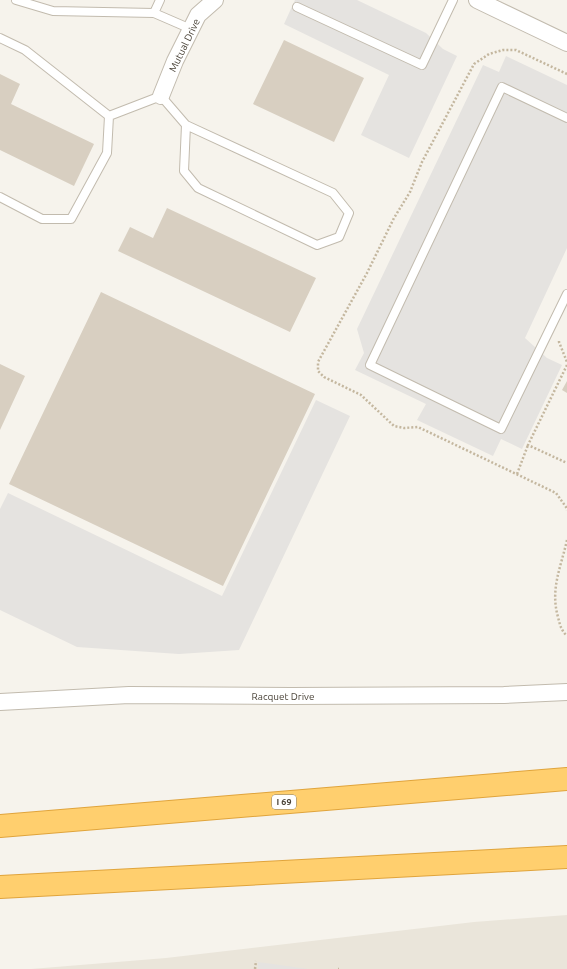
<svg xmlns="http://www.w3.org/2000/svg" width="567" height="969" font-family="Ubuntu,sans-serif">
	<style>
		.residential { fill: #eae5da }
		.parking { fill: #e5e3e0 }
		.building { fill: #d8cfc1 }
		.lines { fill: none; stroke-linecap: round; stroke-linejoin: round }
		.service-casing { stroke: #c2bbae; stroke-width: 10 }
		.minor-casing { stroke: #c2bbae; stroke-width: 18 }
		.motorway-casing { stroke: #e0a43c; stroke-width: 24 }
		.path { stroke: #c4b79f; stroke-width: 2.5; stroke-dasharray: 2 2; stroke-linecap: butt }
		.service { stroke: #fff; stroke-width: 8 }
		.minor { stroke: #fff; stroke-width: 16 }
		.motorway { stroke: #ffcf6e; stroke-width: 22 }
		.labels { text-anchor: middle; stroke-width: 3.5; stroke-linejoin: round; paint-order: stroke }
		.shield { fill: #fff; stroke: #817c74; stroke-width: 1 }
		.shield-label { font-size: 9px; font-weight: bold; fill: #4b4439 }
		.street-label { font-size: 10px; fill: #4b4439; stroke: #fff }
	</style>
	<rect width="100%" height="100%" fill="#f6f3ec"/>
	<!-- residential -->
	<path class="residential" d="M 567,915 L 567,969 L 31,969 L 166,958 L 474,922 Z"/>
	<!-- parking -->
	<path class="parking" d="M 295,0 L 357,0 L 426,33 L 443,49 L 457,56 L 409,158 L 361,135 L 389,75 L 284,24 Z
		M 506,56 L 567,85 L 567,248 L 525,338 L 547,358 L 562,365 L 522,449 L 501,439 L 493,456 L 417,420 L 426,404 L 355,370 L 364,353 L 357,329 L 483,65 L 499,72 Z
		M 316,400 L 350,416 L 239,650 L 179,654 L 77,647 L 0,610 L 0,509 L 8,493 L 222,596 Z
		M 258,962 L 308,969 L 258,969 Z"/>
	<!-- building -->
	<path class="building" d="M 284,40 L 364,78 L 334,142 L 253,104 Z
		M 0,74 L 20,84 L 11,104 L 94,144 L 74,186 L 0,150 Z
		M 167,208 L 316,278 L 290,332 L 118,251 L 130,227 L 153,238 Z
		M 101,292 L 315,394 L 223,586 L 9,484 Z
		M 0,364 L 25,376 L 0,430 Z
		M 567,381 L 567,393 L 562,390 Z"/>
	<g class="lines">
		<defs>
			<path id="service" d="M 16,0 L 53,11 L 154,13 L 191,29
				M 297,7 L 422,65 L 453,0
				M 154,13 L 160,0
				M 0,38 L 25,50 L 109,116
				M 109,116 L 161,96 L 186,125 L 333,193 L 349,213 L 339,237 L 317,245 L 198,188 L 184,171 L 186,125
				M 567,118 L 502,87 L 370,365 L 501,429 L 567,294
				M 0,197 L 42,219 L 71,219 L 107,153 L 109,116"/>
			<path id="minor" d="M 477,0 L 567,43
				M 161,96 L 175,61 L 198,15 L 215,0
				M 0,702 L 129,695 L 291,696 L 504,695 L 567,692"/>
			<path id="motorway" d="M 0,826 L 567,779
				M 0,887 L 567,857"/>
		</defs>
		<!-- service casing -->
		<use href="#service" class="service-casing"/>
		<!-- minor casing -->
		<use href="#minor" class="minor-casing"/>
		<!-- motorway casing -->
		<use href="#motorway" class="motorway-casing"/>
		<!-- path -->
		<path class="path" d="M 567,74 L 516,50 L 503,50 L 489,54 L 474,64 L 422,162 L 410,192 L 394,218 L 367,273 L 318,362 L 318,371 L 324,377 L 361,395 L 394,426 L 404,428 L 418,427 L 556,493 L 566,507 L 567,510
			M 559,341 L 559,342 L 567,362
			M 567,365 L 528,445 L 567,463
			M 517,474 L 528,445
			M 567,540 C 561,567 550,589 558,617 C 560,625 561,630 567,636
			M 255,969 L 256,961
			M 338,969 L 339,969"/>
		<!-- service -->
		<use href="#service" class="service"/>
		<!-- minor -->
		<use href="#minor" class="minor"/>
		<!-- motorway -->
		<use href="#motorway" class="motorway"/>
	</g>
	<g class="labels">
		<!-- shield labels -->
		<rect class="shield" x="272" y="795" width="24" height="14" rx="3"/>
		<g class="shield-label">
			<text x="284" y="805">I 69</text>
		</g>
		<!-- street labels -->
		<g class="street-label">
			<text transform="translate(184 45) rotate(-64)" y="4">Mutual Drive</text>
			<text x="283" y="700">Racquet Drive</text>
		</g>
	</g>
</svg>
